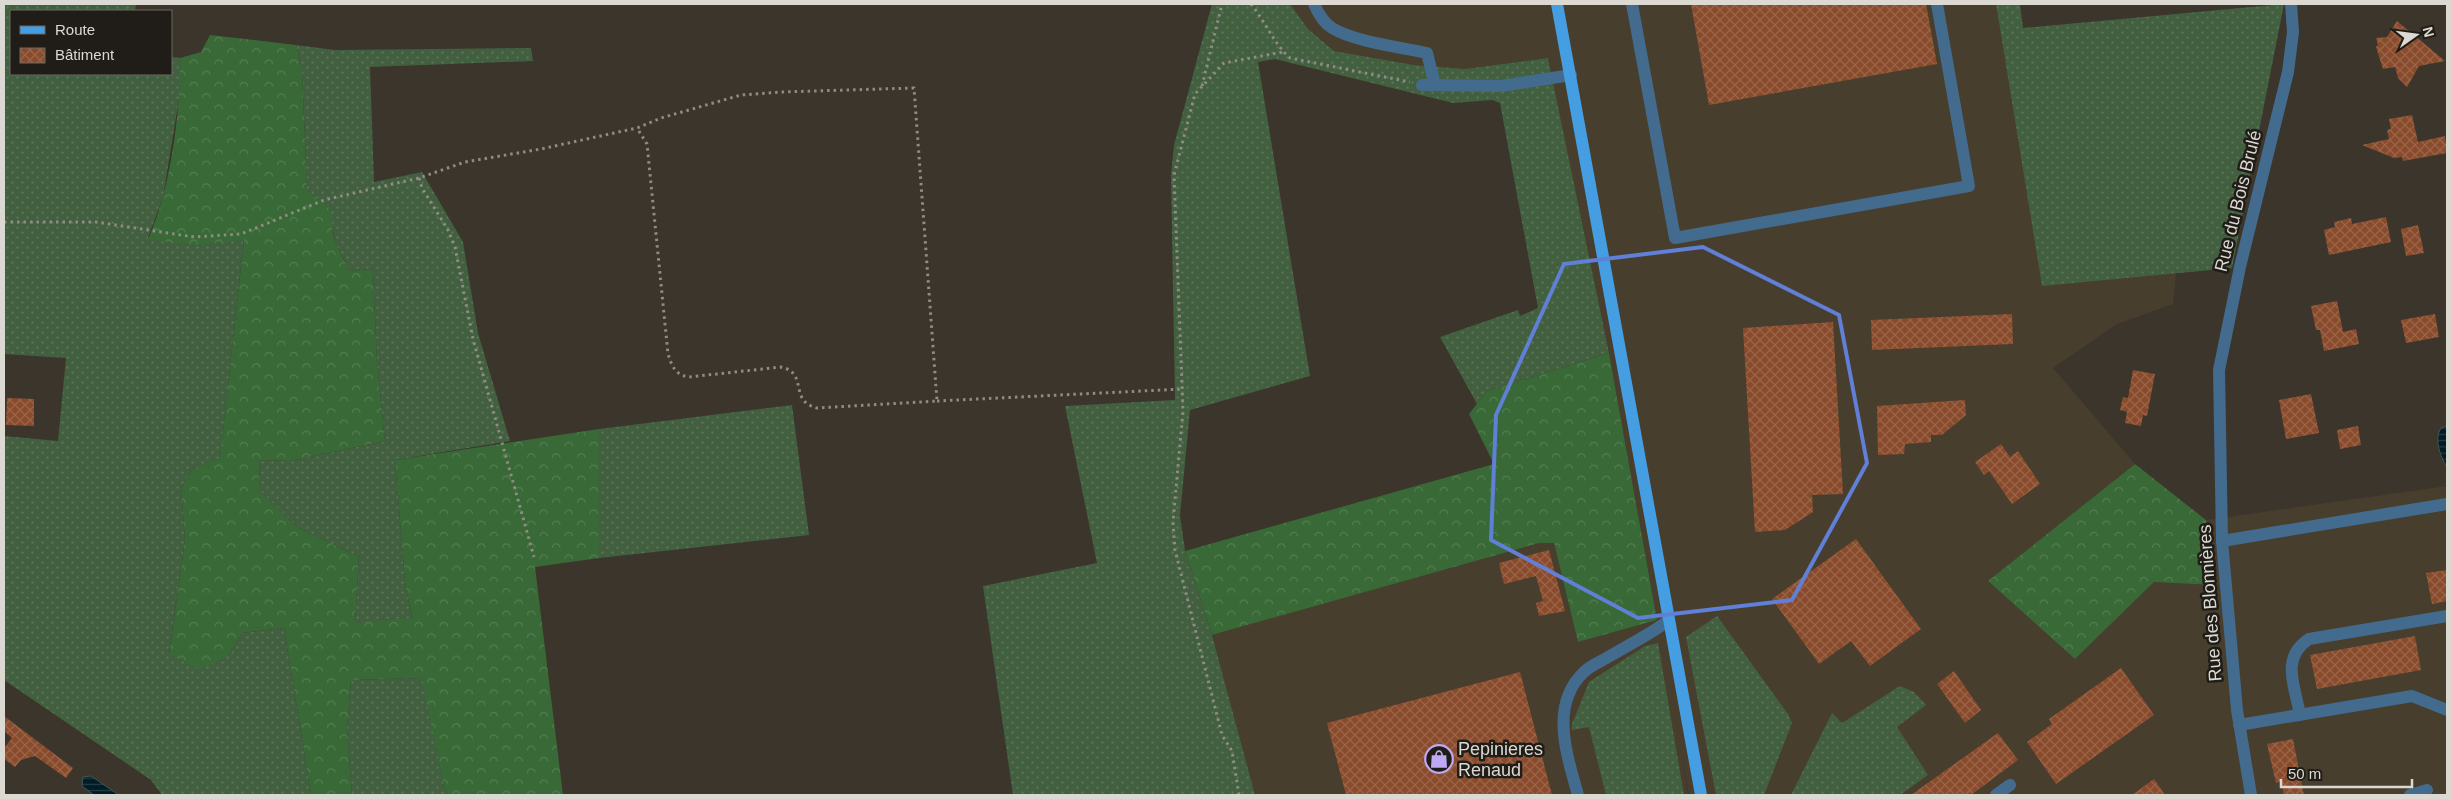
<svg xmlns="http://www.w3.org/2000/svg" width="2451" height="799" font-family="Arial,sans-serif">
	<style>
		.built { fill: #483e2e }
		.grass { fill: url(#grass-dots) }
		.forest { fill: url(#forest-crowns) }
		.water { fill: url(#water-rules); stroke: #425559 }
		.building { fill: url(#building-cross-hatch) }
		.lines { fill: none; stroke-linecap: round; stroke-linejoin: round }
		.path { stroke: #908b83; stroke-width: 3; stroke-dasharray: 2.5 4; stroke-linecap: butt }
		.minor { stroke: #436b8d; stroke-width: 12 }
		.major { stroke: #459de2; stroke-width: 12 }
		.marked { fill: none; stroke: #607fd6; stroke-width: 4; stroke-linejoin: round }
		.labels { text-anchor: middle; stroke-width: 5; stroke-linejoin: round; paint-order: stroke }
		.street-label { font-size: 18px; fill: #dcd9d2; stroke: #201d18 }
		.poi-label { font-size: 18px; fill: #dcd9d2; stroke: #201d18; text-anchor: start }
	</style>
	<defs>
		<pattern id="grass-dots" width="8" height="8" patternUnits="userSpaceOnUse" patternTransform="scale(1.25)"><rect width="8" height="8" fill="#426040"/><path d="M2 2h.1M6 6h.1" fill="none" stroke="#5d765b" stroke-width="1.8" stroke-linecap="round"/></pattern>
		<pattern id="forest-crowns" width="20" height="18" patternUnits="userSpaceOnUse" patternTransform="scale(1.25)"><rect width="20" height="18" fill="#386936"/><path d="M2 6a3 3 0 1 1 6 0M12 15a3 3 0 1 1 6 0" fill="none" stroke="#547e52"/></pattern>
		<pattern id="water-rules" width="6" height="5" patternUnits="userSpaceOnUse" patternTransform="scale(1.25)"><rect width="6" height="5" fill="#001d25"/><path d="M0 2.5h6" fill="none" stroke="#253d44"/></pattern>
		<pattern id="building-cross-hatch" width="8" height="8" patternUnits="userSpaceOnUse" patternTransform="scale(1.25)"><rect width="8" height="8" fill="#894b2b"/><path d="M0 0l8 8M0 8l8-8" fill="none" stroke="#996449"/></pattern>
	</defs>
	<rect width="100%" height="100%" fill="#3b352b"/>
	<!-- built -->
	<path class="built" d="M 1290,4 L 1996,4 L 2042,285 L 2176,273 L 2173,304 L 2117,324 L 2053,368 L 2135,464 L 1988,581 L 2075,659 L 2154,582 L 2212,585 L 2206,520 L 2447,486 L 2447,795 L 1689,795 L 1682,757 L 1688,795 L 1255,795 L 1212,635 L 1539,543 L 1554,543 L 1578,642 L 1657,620 L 1609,353 L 1548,58 L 1465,69 L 1414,65 L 1334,51 L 1308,29 Z"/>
	<!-- grass -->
	<path class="grass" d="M 4,4 L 136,4 L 135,11 L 11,11 L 11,74 L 171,74 L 171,57 L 180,58 L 180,93 L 163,197 L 148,238 L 196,246 L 244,238 L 220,459 L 193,469 L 181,488 L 185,540 L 169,653 L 228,656 L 242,633 L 284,628 L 311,795 L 162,795 L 151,780 L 4,680 L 4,436 L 58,441 L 66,358 L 4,354 Z
		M 1212,4 L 1290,4 L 1308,29 L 1334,51 L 1414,65 L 1465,69 L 1548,58 L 1609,353 L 1487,391 L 1477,404 L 1440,337 L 1518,310 L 1520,316 L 1538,308 L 1500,103 L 1492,100 L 1453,103 L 1275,59 L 1258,62 L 1310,376 L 1190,410 L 1180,515 L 1185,551 L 1212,635 L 1255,795 L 1013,795 L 983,586 L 1097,563 L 1065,406 L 1175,400 L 1171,176 L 1174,145 Z
		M 1996,4 L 2020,4 L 2023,28 L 2284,4 L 2232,268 L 2042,286 Z
		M 296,45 L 335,50 L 531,48 L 533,61 L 370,67 L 374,182 L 422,172 L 463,242 L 478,333 L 510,441 L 395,460 L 405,583 L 412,619 L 355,623 L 359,557 L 297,527 L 260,491 L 259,460 L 290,461 L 385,441 L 377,363 L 373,269 L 350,271 L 336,245 L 328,207 L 307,190 L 302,68 Z
		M 792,405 L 809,535 L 599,558 L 599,429 Z
		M 1717,616 L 1788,714 L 1792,723 L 1764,795 L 1716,795 L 1686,637 Z
		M 1658,643 L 1684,795 L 1606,795 L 1589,727 L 1572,730 L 1572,724 L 1589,682 L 1645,646 Z
		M 423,678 L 444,788 L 449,795 L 352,795 L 347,729 L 351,680 Z
		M 1900,686 L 1914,692 L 1926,705 L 1897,727 L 1928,775 L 1900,795 L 1791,795 L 1832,713 L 1842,723 Z"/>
	<!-- forest -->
	<path class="forest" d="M 210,35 L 296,45 L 302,68 L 307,190 L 328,207 L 333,215 C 329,236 340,253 350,271 L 373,269 L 377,363 L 385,441 L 290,461 L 259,460 L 260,491 L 297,527 L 359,557 L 355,623 L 412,618 L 405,583 L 395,460 L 599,429 L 599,558 L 535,567 L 563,795 L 449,795 L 444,788 L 422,678 L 351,680 L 347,729 L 352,795 L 311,795 L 284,628 L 242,633 L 228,656 L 199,669 L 169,654 L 185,540 L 181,488 L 193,469 L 220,458 L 244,239 L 196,246 L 148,239 C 170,192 181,110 180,58 L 201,52 Z
		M 1609,353 L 1657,620 L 1578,642 L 1554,543 L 1539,543 L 1212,635 L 1185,551 L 1494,464 L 1469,414 L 1487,391 Z
		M 2135,464 L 2206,520 L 2212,585 L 2154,582 L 2075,659 L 1988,581 Z"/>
	<!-- water -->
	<path class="water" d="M 2447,426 L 2447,467 C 2440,456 2434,439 2441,428 Z
		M 91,776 L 116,793 L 119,795 L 94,795 L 82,786 L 83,777 Z"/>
	<!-- building -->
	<path class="building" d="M 1691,4 L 1926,4 L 1937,64 L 1709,105 Z
		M 2397,21 L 2445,61 L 2419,66 L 2407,87 L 2398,78 L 2395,67 L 2383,69 L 2376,47 L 2378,45 L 2376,38 L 2387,37 Z
		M 2412,115 L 2418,142 L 2445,136 L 2447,153 L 2403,161 L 2402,157 L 2394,158 L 2362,145 L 2389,139 L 2387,130 L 2391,129 L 2389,119 Z
		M 2386,217 L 2391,242 L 2329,255 L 2324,230 L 2335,227 L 2334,222 L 2351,218 L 2352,224 Z
		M 2418,225 L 2424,253 L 2406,256 L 2401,229 Z
		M 2337,301 L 2343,332 L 2356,329 L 2359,344 L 2324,351 L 2320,330 L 2316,330 L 2311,306 Z
		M 2012,314 L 2013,344 L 1872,350 L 1871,320 Z
		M 2435,314 L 2439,337 L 2406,343 L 2401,320 Z
		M 1833,322 L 1843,494 L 1812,495 L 1813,512 L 1785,530 L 1755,532 L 1743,328 Z
		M 2133,370 L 2155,374 L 2147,416 L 2143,415 L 2141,426 L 2125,423 L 2127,412 L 2120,410 L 2123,397 L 2128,398 Z
		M 2311,394 L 2319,433 L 2286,439 L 2279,400 Z
		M 7,398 L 34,399 L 34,426 L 6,425 Z
		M 1965,400 L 1966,415 L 1942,435 L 1931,435 L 1931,442 L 1905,444 L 1904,454 L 1878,455 L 1877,406 Z
		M 2358,426 L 2361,445 L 2340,449 L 2337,430 Z
		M 2001,444 L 2010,457 L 2018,451 L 2040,484 L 2012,504 L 1989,471 L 1984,475 L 1975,462 Z
		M 1856,539 L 1921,629 L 1870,666 L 1851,641 L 1819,664 L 1772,599 Z
		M 1549,550 L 1565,611 L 1539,616 L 1536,603 L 1543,601 L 1536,576 L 1504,584 L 1499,563 Z
		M 2447,570 L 2447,601 L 2432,604 L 2426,573 Z
		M 2415,636 L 2421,670 L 2317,689 L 2310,655 Z
		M 2121,668 L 2154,715 L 2056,784 L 2027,742 L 2052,724 L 2049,719 Z
		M 1954,671 L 1981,710 L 1965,723 L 1937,684 Z
		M 1520,672 L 1552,795 L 1346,795 L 1327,723 Z
		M 4,716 L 73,768 L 66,778 L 35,756 L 21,760 L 15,767 L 4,759 L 4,748 L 12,738 L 4,731 Z
		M 1998,733 L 2018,760 L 1971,795 L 1911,795 Z
		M 2293,739 L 2304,795 L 2284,795 L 2281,781 L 2276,783 L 2267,744 Z
		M 2154,779 L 2165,795 L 2132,795 Z"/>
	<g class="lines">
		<!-- path -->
		<path class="path" d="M 1251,4 C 1265,21 1274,44 1290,58 L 1410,82
			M 1202,86 L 1222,4
			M 419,178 L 422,188 L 448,230 L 455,247 L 473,339 L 534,557
			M 4,222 L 96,222 L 194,237 L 241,234 L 324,200 L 419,178 L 465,162 L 541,149 L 637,128 L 661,118 L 741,95 L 781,92 L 914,88 L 937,401 L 817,408 C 788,401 809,373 781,367 L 689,377 C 675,375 672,366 668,354 L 647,144 L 637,128
			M 937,401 L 1183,389
			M 1239,795 L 1232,751 L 1222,735 L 1175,550 L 1173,522 L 1183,411 L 1174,175 L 1195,94 L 1224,63 L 1283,52"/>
		<!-- minor -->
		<path class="minor" d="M 1314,4 C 1318,13 1324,23 1332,28 C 1355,42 1400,47 1427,53 L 1435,85
			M 1632,4 L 1675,238 L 1969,186 L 1937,4
			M 1422,85 L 1501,86 L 1571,75
			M 2222,541 L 2447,504
			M 2300,715 C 2295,686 2280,658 2309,639 L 2447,616
			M 2239,725 L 2412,696 L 2447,710
			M 1578,795 C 1567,755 1549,705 1584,672 C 1591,665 1602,661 1610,656 C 1630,644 1651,634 1669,620
			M 1996,795 L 2010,785
			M 2251,795 L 2237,710 L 2222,541 L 2219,370 L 2240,267 L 2288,72 L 2293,32 L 2291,4
			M 2410,795 L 2427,790"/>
		<!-- major -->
		<path class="major" d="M 1557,4 L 1701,795"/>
	</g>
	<!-- marked area -->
	<path class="marked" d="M 1703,247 L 1839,315 L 1867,463 L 1792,600 L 1638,618 L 1491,540 L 1496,415 L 1564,264 Z"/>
	<!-- icons -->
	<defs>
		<symbol id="shop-ring" viewBox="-11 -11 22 22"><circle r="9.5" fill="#201d18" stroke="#bea9f4" stroke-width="1.5"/><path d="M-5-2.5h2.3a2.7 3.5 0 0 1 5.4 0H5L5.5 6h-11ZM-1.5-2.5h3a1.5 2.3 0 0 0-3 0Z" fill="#bea9f4"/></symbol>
	</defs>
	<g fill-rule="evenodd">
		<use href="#shop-ring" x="1423" y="743" width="32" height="32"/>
	</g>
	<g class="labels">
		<!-- street labels -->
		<g class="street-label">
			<text transform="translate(2238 201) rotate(-76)" y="6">Rue du Bois Brulé</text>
			<text transform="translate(2210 603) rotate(-94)" y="6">Rue des Blonnières</text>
		</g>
		<!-- poi labels -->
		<g class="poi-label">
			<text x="1458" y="755">Pepinieres<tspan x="1458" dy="21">Renaud</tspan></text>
		</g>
	</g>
	<!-- border -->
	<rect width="2451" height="799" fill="none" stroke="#dcd9d2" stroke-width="10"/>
	<!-- legend -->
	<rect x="10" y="10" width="162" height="65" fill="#201d18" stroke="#6b6862"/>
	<rect x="20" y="26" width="25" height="8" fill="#459de2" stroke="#6b6862"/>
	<text x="55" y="35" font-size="15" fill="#dcd9d2">Route</text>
	<rect x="20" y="48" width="25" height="15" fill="url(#building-cross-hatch)" stroke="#6b6862"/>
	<text x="55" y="60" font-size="15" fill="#dcd9d2">Bâtiment</text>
	<!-- north arrow -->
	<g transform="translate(2416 35) rotate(76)" stroke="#201d18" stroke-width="4" paint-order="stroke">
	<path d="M0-4L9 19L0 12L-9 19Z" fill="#dcd9d2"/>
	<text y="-8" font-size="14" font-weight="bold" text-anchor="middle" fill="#dcd9d2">N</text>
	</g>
	<!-- scale -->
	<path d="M2281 779v8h131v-8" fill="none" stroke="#dcd9d2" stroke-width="2.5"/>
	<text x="2288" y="779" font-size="15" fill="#dcd9d2" stroke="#201d18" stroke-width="4" paint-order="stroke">50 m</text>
</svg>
